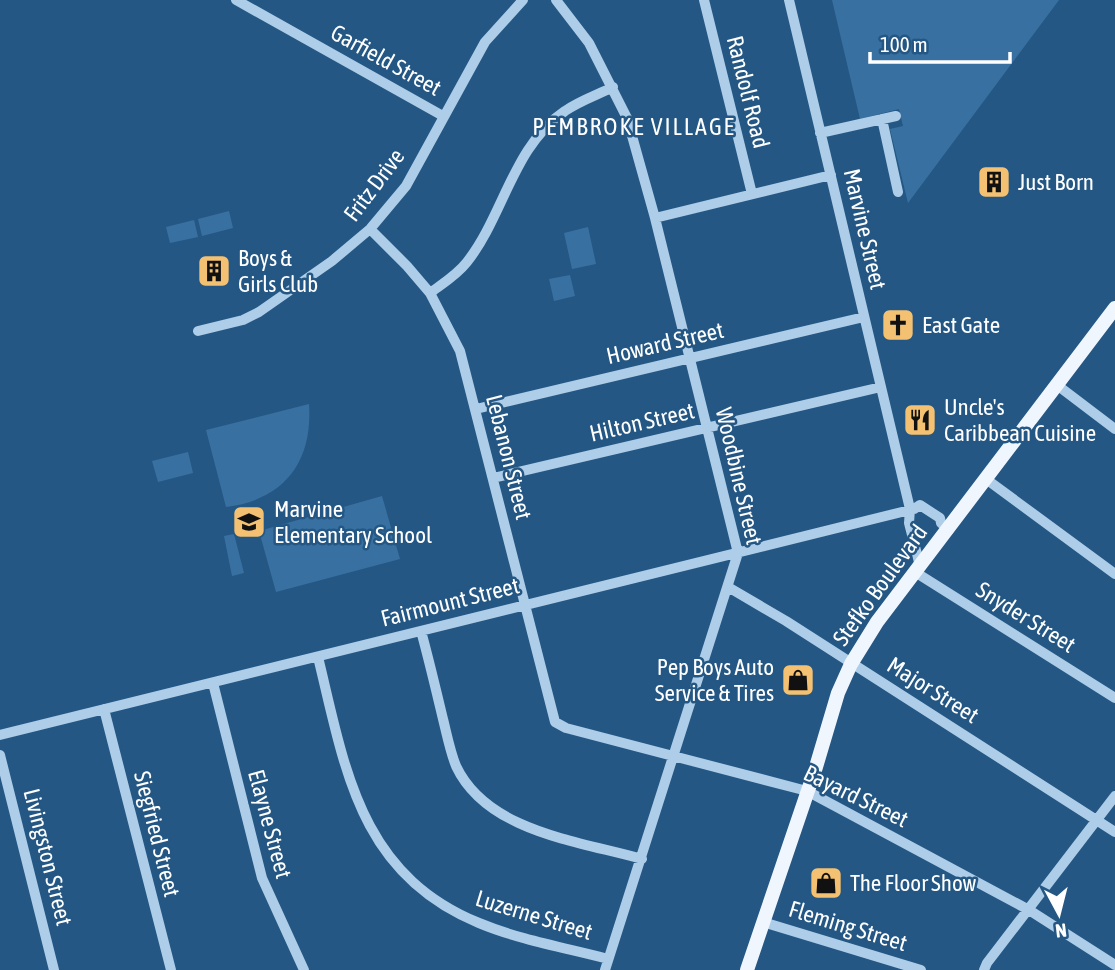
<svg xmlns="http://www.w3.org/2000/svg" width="1115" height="970" font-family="'Asap Condensed',sans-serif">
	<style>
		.green { fill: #3871a1 }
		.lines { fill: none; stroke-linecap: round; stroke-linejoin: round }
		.minor { stroke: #adcde8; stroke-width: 10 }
		.major { stroke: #f0f6fe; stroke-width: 14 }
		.labels { text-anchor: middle; stroke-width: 5; stroke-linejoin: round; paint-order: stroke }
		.street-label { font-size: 23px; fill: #fff; stroke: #245784 }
		.poi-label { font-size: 23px; fill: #fff; stroke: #245784; text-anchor: start }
		.neighbourhood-label { font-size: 24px; letter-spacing: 2px; fill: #fff; stroke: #245784 }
	</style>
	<rect width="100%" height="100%" fill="#245784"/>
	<!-- green -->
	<path class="green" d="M 832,0 L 1059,0 L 908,203 L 890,129 L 903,126 L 899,109 L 860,119 Z
		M 229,211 L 233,228 L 202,236 L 198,219 Z
		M 194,220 L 198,237 L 170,243 L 166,227 Z
		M 588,227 L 596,264 L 572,269 L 564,233 Z
		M 570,275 L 575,296 L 554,301 L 549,279 Z
		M 309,404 C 313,462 284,500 226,507 L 206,430 Z
		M 188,452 L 193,473 L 158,482 L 152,461 Z
		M 382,496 L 400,559 L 276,592 L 259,531 Z
		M 234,534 L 244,573 L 232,576 L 224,536 Z"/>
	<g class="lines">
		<!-- minor -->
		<path class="minor" d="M 236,0 L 443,116
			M 556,0 L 589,43 L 627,118 L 655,218 L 738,553 L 605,970
			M 704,0 L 752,194
			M 789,0 L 910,509 L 909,523 L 920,566
			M 882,119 L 898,192
			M 820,133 L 896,116
			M 655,218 L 831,175
			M 370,229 L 407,266 L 430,293 L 460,351 L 555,722 L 566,728 L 807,791 L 1029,910 L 1115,965
			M 430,293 C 442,284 457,275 467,262 C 504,215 513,146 565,111 C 579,101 597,95 613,87
			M 198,331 L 243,320 L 259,312 L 332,261 L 370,229 L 406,186 L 485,42 L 523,0
			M 1057,385 L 1115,429
			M 476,409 L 864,317
			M 493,478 L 881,387
			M 986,479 L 1115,574
			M 915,572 L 1115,698
			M 728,587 L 786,621 L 1115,832
			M 421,631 C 429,660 436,690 443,719 C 447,735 450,751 456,766 C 487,832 579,841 642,859
			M 318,657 C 345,768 359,874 479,923 C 520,940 566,948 608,959
			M 213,683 L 262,878 L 304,970
			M 104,709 L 171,970
			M 0,735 L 914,509 L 920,505 L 940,518 L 941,523 L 949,530
			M 0,755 L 54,970
			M 763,922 L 921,970
			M 984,970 L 987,963 L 1115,796"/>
		<!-- major -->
		<path class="major" d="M 747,970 L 816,767 L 838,693 L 851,664 L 877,622 L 1115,308"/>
	</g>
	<!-- icons -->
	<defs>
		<symbol id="building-square" viewBox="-11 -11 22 22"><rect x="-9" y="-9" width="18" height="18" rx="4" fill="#f3c171" stroke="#245784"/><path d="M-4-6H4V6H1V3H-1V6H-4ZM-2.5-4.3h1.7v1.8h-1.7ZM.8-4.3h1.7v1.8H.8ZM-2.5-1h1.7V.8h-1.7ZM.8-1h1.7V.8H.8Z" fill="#111"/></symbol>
		<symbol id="church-square" viewBox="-11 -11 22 22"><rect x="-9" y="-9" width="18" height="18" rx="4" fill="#f3c171" stroke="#245784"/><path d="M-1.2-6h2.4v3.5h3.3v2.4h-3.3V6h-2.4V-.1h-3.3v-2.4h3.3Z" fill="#111"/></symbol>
		<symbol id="restaurant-square" viewBox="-11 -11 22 22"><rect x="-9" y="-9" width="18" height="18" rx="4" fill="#f3c171" stroke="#245784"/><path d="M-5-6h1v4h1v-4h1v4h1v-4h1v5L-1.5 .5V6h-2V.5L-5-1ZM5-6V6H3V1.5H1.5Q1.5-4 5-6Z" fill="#111"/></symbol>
		<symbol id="school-square" viewBox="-11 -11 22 22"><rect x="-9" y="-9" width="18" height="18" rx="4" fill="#f3c171" stroke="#245784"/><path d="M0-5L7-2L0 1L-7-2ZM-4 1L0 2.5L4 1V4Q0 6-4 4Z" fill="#111"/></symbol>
		<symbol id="shop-square" viewBox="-11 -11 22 22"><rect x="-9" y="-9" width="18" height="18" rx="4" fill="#f3c171" stroke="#245784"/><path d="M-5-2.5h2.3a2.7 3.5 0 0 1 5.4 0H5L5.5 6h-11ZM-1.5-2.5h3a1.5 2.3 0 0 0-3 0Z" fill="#111"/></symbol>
	</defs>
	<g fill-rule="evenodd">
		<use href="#building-square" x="975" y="163" width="38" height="38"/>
		<use href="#building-square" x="195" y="252" width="38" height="38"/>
		<use href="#church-square" x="879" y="306" width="38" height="38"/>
		<use href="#restaurant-square" x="901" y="401" width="38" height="38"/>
		<use href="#school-square" x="230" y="503" width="38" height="38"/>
		<use href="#shop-square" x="779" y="661" width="38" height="38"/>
		<use href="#shop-square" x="807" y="864" width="38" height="38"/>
	</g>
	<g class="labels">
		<!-- street labels -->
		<g class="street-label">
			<text transform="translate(386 60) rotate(29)" y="8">Garfield Street</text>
			<text transform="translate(748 92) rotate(76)" y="8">Randolf Road</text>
			<text transform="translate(374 185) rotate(-53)" y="8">Fritz Drive</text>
			<text transform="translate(865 229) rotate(77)" y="8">Marvine Street</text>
			<text transform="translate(665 343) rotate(-13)" y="8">Howard Street</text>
			<text transform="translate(642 422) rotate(-13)" y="8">Hilton Street</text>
			<text transform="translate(509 457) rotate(76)" y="8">Lebanon Street</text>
			<text transform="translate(739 476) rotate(77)" y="8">Woodbine Street</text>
			<text transform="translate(880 585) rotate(-54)" y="8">Stefko Boulevard</text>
			<text transform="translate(450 602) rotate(-14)" y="8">Fairmount Street</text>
			<text transform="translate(1026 617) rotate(32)" y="8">Snyder Street</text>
			<text transform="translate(933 690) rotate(32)" y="8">Major Street</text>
			<text transform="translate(856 796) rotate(26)" y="8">Bayard Street</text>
			<text transform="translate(270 824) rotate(75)" y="8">Elayne Street</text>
			<text transform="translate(157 834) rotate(76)" y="8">Siegfried Street</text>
			<text transform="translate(48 857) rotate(76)" y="8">Livingston Street</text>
			<text transform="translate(534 915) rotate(17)" y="8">Luzerne Street</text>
			<text transform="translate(848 926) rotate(17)" y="8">Fleming Street</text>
		</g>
		<!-- poi labels -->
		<g class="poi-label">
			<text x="1018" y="190">Just Born</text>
			<text x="238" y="266">Boys &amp;<tspan x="238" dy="26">Girls Club</tspan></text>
			<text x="922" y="333">East Gate</text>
			<text x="944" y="415">Uncle's<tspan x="944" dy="26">Caribbean Cuisine</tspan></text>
			<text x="274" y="517">Marvine<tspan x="274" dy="26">Elementary School</tspan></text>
			<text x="774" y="675" text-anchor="end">Pep Boys Auto<tspan x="774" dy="26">Service &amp; Tires</tspan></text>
			<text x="850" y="891">The Floor Show</text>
		</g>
		<!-- neighbourhood labels -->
		<g class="neighbourhood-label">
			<text x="634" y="135">PEMBROKE VILLAGE</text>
		</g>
	</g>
	<!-- north arrow -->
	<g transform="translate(1059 914) rotate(173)" stroke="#245784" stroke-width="5" paint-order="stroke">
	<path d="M0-5L12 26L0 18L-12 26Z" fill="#ffffff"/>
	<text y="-10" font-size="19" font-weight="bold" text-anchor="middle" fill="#ffffff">N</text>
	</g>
	<!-- scale -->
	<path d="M870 52v10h140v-10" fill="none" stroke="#ffffff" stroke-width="3.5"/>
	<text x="880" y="52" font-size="21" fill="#ffffff" stroke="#245784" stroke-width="5" paint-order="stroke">100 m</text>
</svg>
